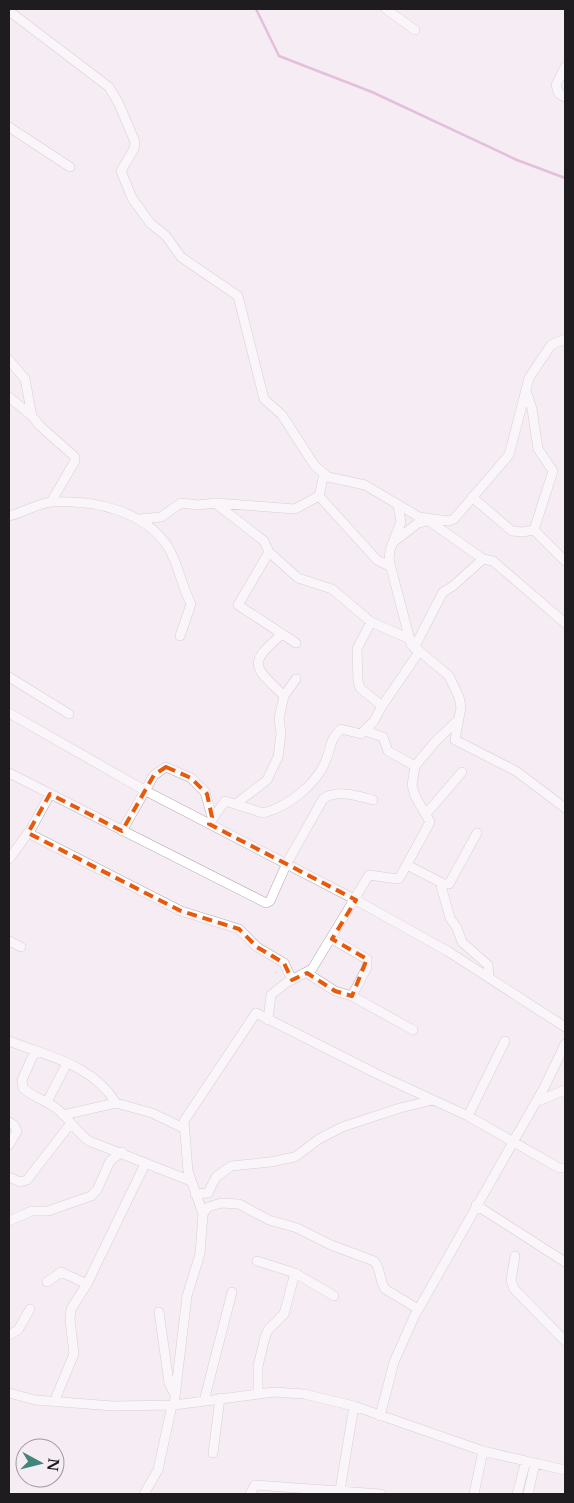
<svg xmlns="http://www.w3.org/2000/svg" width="574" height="1503" font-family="'Libre Baskerville',serif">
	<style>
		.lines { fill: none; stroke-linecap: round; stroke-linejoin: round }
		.stream { stroke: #ce87c1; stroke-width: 2.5 }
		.street-casing { stroke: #b3aab1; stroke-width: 10 }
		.street { stroke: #fff; stroke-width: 9 }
		.marked { fill: none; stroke: #e8590c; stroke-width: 4; stroke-dasharray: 10 6; stroke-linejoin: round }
	</style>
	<rect width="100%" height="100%" fill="#f6edf4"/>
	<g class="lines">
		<!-- stream -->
		<path class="stream" d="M 256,9 L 279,56 L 372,92 L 517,160 L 565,178"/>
		<defs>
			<path id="street" d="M 386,9 L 415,30
				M 9,11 L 109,87 L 119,104 L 135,142 L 134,149 L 121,171 L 132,198 L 150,223 L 166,236 L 181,257 L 238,296 L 264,399 L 282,415 L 315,466 L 328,477 L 365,485 L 419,517 L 448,521 L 454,519 L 509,455 L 529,378 L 551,345 L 565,339
				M 565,67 L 556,85 L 559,94 L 565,97
				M 9,127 L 70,167
				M 9,360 L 25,379 L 32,416 L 40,426 L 75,457 L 75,461 L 51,502
				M 526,390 L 532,409 L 538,449 L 553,471 L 534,530
				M 9,397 L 32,416
				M 319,496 L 377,560 L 391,567
				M 472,497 L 512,531 L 522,532 L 534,530 L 565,561
				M 216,503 L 295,509 L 319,496 L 324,474
				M 398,506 L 401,522 L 390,550 L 389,560 L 411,644 L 449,676 L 459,697 L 461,707 L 455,740 L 516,771 L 565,808
				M 9,516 C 23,513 38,503 52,502 C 94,500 144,510 168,547 C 179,565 181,585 191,604 L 180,636
				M 425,518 L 483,559
				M 140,519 L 161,517 L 181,503 L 199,505 L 215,503 L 264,541 L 269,552 L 298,578 L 332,589 L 371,622 L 410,639
				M 396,540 L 418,523 L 427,521
				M 269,552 L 238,605 L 296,643
				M 282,634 C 247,665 253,665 284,696
				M 414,648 L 443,592 L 453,586 L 483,559 L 493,561 L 565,623
				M 9,677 L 69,714
				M 382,706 L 419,652
				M 9,713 L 144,790 L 356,900 L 449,952 L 565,1027
				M 415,766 L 435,742 L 458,720
				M 9,773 L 266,903 L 270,901 L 287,863 L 323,799 C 337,789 358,796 373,800
				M 237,803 L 267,780 L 278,757 L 281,734 L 279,718 L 284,696 L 296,679
				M 426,814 L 462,772
				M 209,824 L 225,801 L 263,813 C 288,807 317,784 326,760 C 331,748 330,738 341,729 L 361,734 L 374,721 L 382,706 L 360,688 L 358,681 L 357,649 L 371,622
				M 122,831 L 154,775 L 166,767 L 191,778 L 205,792 L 212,817
				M 28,833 L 181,911 L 239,929 L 257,947 L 284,963 L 292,980
				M 9,859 L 31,829 L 50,794
				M 407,865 L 444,884 L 449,884 L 477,833
				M 440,882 L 450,918 L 457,928 L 462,942 L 488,965 L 489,978
				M 332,939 L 367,959 L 367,967 L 352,996
				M 9,941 L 21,947
				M 307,973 L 335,991 L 352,996 L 413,1030
				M 268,1020 L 271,995 L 286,983 L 312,969 L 369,875 L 398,879 L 400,877 L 430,822 L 415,796 L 412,785 L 415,766 L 388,751 L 383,737 L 365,731
				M 9,1041 C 49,1057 92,1064 116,1103
				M 35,1051 L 22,1080 L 23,1088 C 32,1097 46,1100 57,1109 C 69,1118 76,1132 89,1141 L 191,1181
				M 47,1102 L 67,1063
				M 536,1102 L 565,1090
				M 63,1115 L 116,1103 L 152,1113 L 183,1128
				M 468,1116 L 505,1041
				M 9,1122 L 14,1125 L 17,1131 L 9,1145
				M 9,1177 L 20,1182 L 27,1180 L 71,1123
				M 195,1194 L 208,1193 L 216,1177 L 231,1166 L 270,1162 L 295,1157 L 319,1139 L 342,1127 L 400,1108 L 433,1100
				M 476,1205 L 565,1262
				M 203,1214 L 208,1207 L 221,1203 L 239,1204 L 269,1220 L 297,1228 L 331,1245 L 374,1261 C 381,1268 379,1280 385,1289 L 418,1309
				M 9,1221 L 32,1211 L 48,1211 L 91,1196 L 97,1190 L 110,1161 L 122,1152
				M 515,1256 L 511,1280 L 514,1289 L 565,1341
				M 257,1261 L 295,1273 L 334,1296
				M 47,1282 L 61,1272 L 87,1284
				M 159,1312 L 169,1383 L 175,1395
				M 9,1335 L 18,1330 L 30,1309
				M 9,1393 L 35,1400 L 113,1406 L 174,1405 L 274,1392 L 304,1394 L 354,1406 L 483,1451 L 565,1470
				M 258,1394 L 258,1366 L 265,1337 L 268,1330 L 284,1314 L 295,1273
				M 204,1401 L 232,1292
				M 54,1402 L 74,1354 L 70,1320 L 71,1309 L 87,1284 L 145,1164
				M 174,1405 L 187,1296 L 200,1254 L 203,1214 L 188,1171 L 184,1121 L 256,1013 L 379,1075 L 468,1116 L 559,1168 L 565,1168
				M 380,1416 L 394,1362 L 414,1317 L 545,1086 L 565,1044
				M 213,1453 L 220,1398
				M 340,1490 L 354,1406
				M 144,1494 L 158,1470 L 172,1405
				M 250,1494 L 255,1485 L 381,1494
				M 474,1494 L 483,1451
				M 517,1494 L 526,1461
				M 528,1494 L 535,1463"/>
		</defs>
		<!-- street casing -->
		<use href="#street" class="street-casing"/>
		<!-- street -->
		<use href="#street" class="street"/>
	</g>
	<!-- marked area -->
	<path d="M0 0H574V1503H0ZM 166,767 L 191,778 L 207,794 L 212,817 L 209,824 L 356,900 L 332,939 L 367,959 L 352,996 L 335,991 L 307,973 L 292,980 L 284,963 L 257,947 L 239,929 L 181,911 L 28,833 L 50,794 L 122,831 L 154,775 Z" fill="#f6edf4" fill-opacity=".55" fill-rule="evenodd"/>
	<path class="marked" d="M 166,767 L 191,778 L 207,794 L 212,817 L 209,824 L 356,900 L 332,939 L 367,959 L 352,996 L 335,991 L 307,973 L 292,980 L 284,963 L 257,947 L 239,929 L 181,911 L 28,833 L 50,794 L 122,831 L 154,775 Z"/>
	<!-- border -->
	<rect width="574" height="1503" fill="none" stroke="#1f1c1f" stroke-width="20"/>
	<!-- north arrow -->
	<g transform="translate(40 1463) rotate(97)"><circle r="24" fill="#f6edf4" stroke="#a0999f"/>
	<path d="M0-4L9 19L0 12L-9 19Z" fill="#41867d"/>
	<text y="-8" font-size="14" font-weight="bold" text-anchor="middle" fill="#1f1c1f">N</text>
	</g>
</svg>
